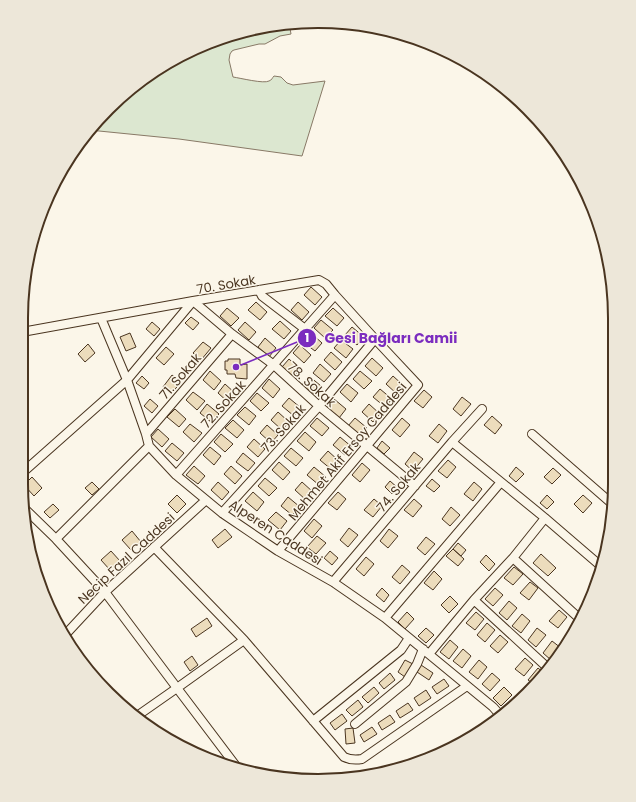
<svg xmlns="http://www.w3.org/2000/svg" width="636" height="802" font-family="Poppins,sans-serif">
	<style>
		.green { fill: #dce7d0; stroke: #887966 }
		.building { fill: #ecdcbc; stroke: #4a3520 }
		.lines { fill: none; stroke-linecap: round; stroke-linejoin: round }
		.minor-casing { stroke: #4a3520; stroke-width: 10 }
		.minor { stroke: #fbf6e9; stroke-width: 8 }
		.labels { text-anchor: middle; stroke-width: 3; stroke-linejoin: round; paint-order: stroke }
		.street-label { font-size: 13px; fill: #4a3520; stroke: #fbf6e9 }
		.rim { fill: none; stroke: #4a3520; stroke-width: 2 }
		.leader { fill: none; stroke: #7b2cbf; stroke-width: 1.5 }
		.callout-dot { fill: #7b2cbf; stroke: #fbf6e9; stroke-width: 1.5 }
		.mark-label { font-size: 12px; text-anchor: middle; font-weight: bold; fill: #fff }
		.callout-label { font-size: 14px; text-anchor: middle; font-weight: bold; fill: #7b2cbf; stroke: #fbf6e9; stroke-width: 3; stroke-linejoin: round; paint-order: stroke }
	</style>
	<rect width="100%" height="100%" fill="#fbf6e9"/>
	<!-- green -->
	<path class="green" d="M 289,23 L 291,34 L 280,36 L 265,44 L 259,44 L 234,50 L 232,51 L 230,54 L 229,60 L 233,77 C 240,78 264,84 269,81 C 272,80 272,78 274,76 L 281,77 L 287,83 L 293,85 L 325,81 L 302,156 L 179,139 L 89,130 L 95,122 L 170,61 L 223,37 L 279,24 Z"/>
	<!-- building -->
	<path class="building" d="M 311,287 L 322,297 L 315,305 L 304,295 Z
		M 256,302 L 267,312 L 260,320 L 248,310 Z
		M 298,302 L 309,312 L 302,320 L 291,310 Z
		M 227,308 L 239,318 L 231,326 L 220,316 Z
		M 333,308 L 344,318 L 337,326 L 325,316 Z
		M 191,317 L 199,323 L 193,330 L 185,323 Z
		M 321,320 L 333,330 L 325,338 L 314,328 Z
		M 280,321 L 291,331 L 284,339 L 272,329 Z
		M 152,322 L 160,329 L 154,336 L 146,329 Z
		M 245,322 L 256,332 L 249,340 L 238,330 Z
		M 352,327 L 364,337 L 357,345 L 345,335 Z
		M 130,333 L 136,347 L 126,351 L 120,337 Z
		M 311,333 L 322,343 L 315,351 L 303,342 Z
		M 265,338 L 276,348 L 269,357 L 258,347 Z
		M 341,340 L 353,349 L 346,358 L 334,348 Z
		M 203,342 L 211,348 L 201,360 L 193,353 Z
		M 88,344 L 95,353 L 85,362 L 78,354 Z
		M 300,345 L 311,355 L 304,363 L 293,353 Z
		M 166,347 L 174,354 L 164,365 L 156,358 Z
		M 331,352 L 342,362 L 335,370 L 324,360 Z
		M 372,358 L 383,368 L 376,376 L 365,366 Z
		M 228,359 L 240,359 L 240,365 L 247,364 L 247,379 L 236,378 L 235,374 L 227,374 L 227,370 L 225,370 L 225,361 L 228,361 Z
		M 289,359 L 300,369 L 293,377 L 282,367 Z
		M 320,364 L 331,374 L 324,382 L 313,373 Z
		M 210,371 L 221,381 L 214,390 L 203,380 Z
		M 360,371 L 372,381 L 364,389 L 353,379 Z
		M 172,375 L 181,382 L 171,394 L 163,387 Z
		M 142,376 L 149,383 L 144,389 L 136,383 Z
		M 309,376 L 321,386 L 314,394 L 302,385 Z
		M 393,376 L 404,386 L 397,394 L 386,384 Z
		M 269,379 L 280,389 L 273,398 L 262,388 Z
		M 225,384 L 236,394 L 229,403 L 218,393 Z
		M 347,384 L 358,393 L 351,402 L 340,392 Z
		M 380,389 L 392,399 L 385,407 L 373,397 Z
		M 424,390 L 432,397 L 423,408 L 414,401 Z
		M 193,392 L 205,401 L 197,410 L 186,400 Z
		M 257,393 L 269,403 L 261,411 L 250,401 Z
		M 462,397 L 471,404 L 461,416 L 453,409 Z
		M 289,398 L 301,408 L 294,416 L 282,406 Z
		M 150,399 L 158,406 L 152,413 L 144,406 Z
		M 334,399 L 346,409 L 339,418 L 327,408 Z
		M 207,404 L 219,414 L 211,422 L 200,413 Z
		M 369,404 L 380,414 L 373,422 L 362,412 Z
		M 245,407 L 256,416 L 249,425 L 237,415 Z
		M 175,409 L 186,419 L 179,427 L 167,417 Z
		M 278,412 L 289,422 L 282,430 L 271,420 Z
		M 492,416 L 502,425 L 495,434 L 484,425 Z
		M 317,418 L 329,428 L 322,436 L 310,426 Z
		M 355,418 L 367,428 L 359,436 L 348,426 Z
		M 402,418 L 410,425 L 400,437 L 392,430 Z
		M 233,420 L 244,430 L 237,438 L 225,428 Z
		M 190,424 L 202,433 L 194,442 L 183,432 Z
		M 439,424 L 447,431 L 438,443 L 429,436 Z
		M 267,425 L 278,435 L 271,443 L 260,433 Z
		M 158,429 L 169,439 L 162,447 L 151,437 Z
		M 305,432 L 316,442 L 309,451 L 297,441 Z
		M 221,434 L 233,444 L 225,452 L 214,442 Z
		M 340,437 L 352,447 L 345,455 L 333,445 Z
		M 254,439 L 265,449 L 258,457 L 247,447 Z
		M 382,441 L 390,448 L 384,454 L 377,448 Z
		M 172,443 L 184,453 L 177,461 L 165,451 Z
		M 210,447 L 221,456 L 214,465 L 203,455 Z
		M 291,448 L 303,458 L 296,466 L 284,456 Z
		M 328,451 L 339,461 L 332,470 L 320,460 Z
		M 414,452 L 423,459 L 413,471 L 405,464 Z
		M 243,453 L 255,463 L 248,471 L 236,462 Z
		M 448,460 L 456,467 L 447,478 L 438,471 Z
		M 279,462 L 290,472 L 283,480 L 272,470 Z
		M 362,463 L 370,470 L 360,482 L 352,475 Z
		M 194,466 L 205,476 L 198,484 L 186,475 Z
		M 231,466 L 242,476 L 235,484 L 224,474 Z
		M 314,467 L 326,477 L 319,485 L 307,475 Z
		M 516,467 L 524,474 L 516,482 L 509,476 Z
		M 553,468 L 561,475 L 552,484 L 544,477 Z
		M 32,477 L 42,488 L 34,496 L 24,485 Z
		M 265,478 L 277,488 L 269,496 L 258,486 Z
		M 432,479 L 440,486 L 434,492 L 426,486 Z
		M 390,481 L 398,488 L 392,494 L 385,487 Z
		M 92,482 L 99,489 L 92,495 L 85,488 Z
		M 218,482 L 229,492 L 222,500 L 211,490 Z
		M 302,482 L 313,492 L 306,500 L 295,490 Z
		M 474,482 L 482,489 L 473,501 L 464,494 Z
		M 253,492 L 264,502 L 257,511 L 245,501 Z
		M 338,492 L 346,499 L 337,510 L 328,503 Z
		M 177,495 L 186,504 L 177,513 L 168,504 Z
		M 547,495 L 554,502 L 547,509 L 540,503 Z
		M 583,495 L 592,503 L 583,513 L 574,504 Z
		M 288,497 L 300,507 L 292,515 L 281,506 Z
		M 374,499 L 382,506 L 373,517 L 364,510 Z
		M 414,499 L 422,506 L 413,517 L 404,510 Z
		M 53,504 L 59,510 L 50,518 L 44,512 Z
		M 451,507 L 460,515 L 450,526 L 442,519 Z
		M 276,512 L 287,521 L 280,530 L 268,520 Z
		M 314,519 L 322,526 L 312,538 L 304,531 Z
		M 349,528 L 358,535 L 348,547 L 340,540 Z
		M 225,529 L 232,537 L 218,548 L 212,540 Z
		M 389,529 L 398,536 L 388,548 L 380,541 Z
		M 132,531 L 141,542 L 131,550 L 122,540 Z
		M 317,536 L 326,543 L 316,554 L 307,547 Z
		M 426,537 L 435,544 L 425,555 L 417,548 Z
		M 458,543 L 466,550 L 461,556 L 453,549 Z
		M 453,549 L 464,559 L 458,566 L 446,556 Z
		M 111,551 L 120,561 L 110,570 L 101,560 Z
		M 330,551 L 338,558 L 332,565 L 324,558 Z
		M 541,554 L 556,568 L 548,576 L 533,563 Z
		M 486,555 L 495,564 L 489,571 L 480,562 Z
		M 366,557 L 374,564 L 364,576 L 356,569 Z
		M 402,565 L 410,572 L 400,584 L 392,577 Z
		M 514,567 L 523,574 L 513,585 L 504,578 Z
		M 434,571 L 442,579 L 433,590 L 424,583 Z
		M 530,582 L 538,588 L 529,600 L 520,593 Z
		M 382,588 L 389,595 L 384,602 L 376,595 Z
		M 495,588 L 503,595 L 493,606 L 485,599 Z
		M 450,596 L 458,604 L 449,613 L 441,605 Z
		M 509,601 L 517,608 L 507,620 L 499,613 Z
		M 559,610 L 567,617 L 558,628 L 549,621 Z
		M 407,612 L 414,619 L 405,629 L 398,622 Z
		M 476,612 L 484,619 L 475,630 L 466,623 Z
		M 522,614 L 530,621 L 521,633 L 512,626 Z
		M 207,618 L 212,626 L 196,637 L 191,629 Z
		M 487,623 L 495,630 L 485,642 L 477,635 Z
		M 426,628 L 434,635 L 426,643 L 418,636 Z
		M 537,628 L 546,635 L 536,647 L 528,640 Z
		M 500,635 L 508,642 L 498,653 L 490,646 Z
		M 450,640 L 458,647 L 449,659 L 440,652 Z
		M 552,641 L 561,648 L 551,660 L 543,653 Z
		M 463,649 L 471,656 L 462,668 L 453,661 Z
		M 192,656 L 198,665 L 190,671 L 184,662 Z
		M 525,658 L 533,665 L 524,676 L 515,669 Z
		M 405,660 L 413,664 L 405,677 L 398,672 Z
		M 479,660 L 487,667 L 478,679 L 469,672 Z
		M 421,665 L 433,673 L 429,680 L 417,672 Z
		M 538,668 L 545,674 L 535,685 L 528,680 Z
		M 390,673 L 395,680 L 384,689 L 379,683 Z
		M 492,673 L 500,680 L 490,691 L 482,684 Z
		M 444,679 L 449,686 L 437,694 L 432,687 Z
		M 374,687 L 379,693 L 368,703 L 362,697 Z
		M 504,687 L 512,695 L 501,706 L 493,698 Z
		M 426,690 L 431,698 L 419,706 L 414,698 Z
		M 516,699 L 519,702 L 514,707 L 507,712 L 505,710 Z
		M 358,700 L 363,707 L 352,716 L 346,710 Z
		M 408,703 L 413,710 L 400,718 L 396,711 Z
		M 342,714 L 347,721 L 335,730 L 330,723 Z
		M 390,715 L 395,722 L 382,730 L 378,723 Z
		M 372,727 L 377,734 L 364,742 L 360,735 Z
		M 353,728 L 355,743 L 346,744 L 345,729 Z"/>
	<g class="lines">
		<defs>
			<path id="minor" d="M 259,290 L 262,296 L 305,329
				M 101,318 L 127,380 L 146,434 L 149,446 L 176,475 L 222,513 L 278,551 L 333,582 L 385,618 L 493,707 L 501,716
				M 22,332 L 193,301 L 232,334 L 274,365 L 319,406 L 415,486
				M 146,434 L 232,334
				M 532,434 L 610,502
				M 452,442 L 545,518 L 602,567
				M 21,474 L 127,380 L 193,301 L 319,280 L 326,284 L 335,295 L 375,339 L 418,385 L 278,551
				M 176,475 L 335,295
				M 24,508 L 56,539 L 105,592 L 177,688 L 244,640 L 154,547
				M 222,513 L 319,406 L 375,339
				M 56,539 L 149,446
				M 513,558 L 580,619
				M 333,582 L 452,442 L 482,409
				M 474,600 L 549,669
				M 385,618 L 501,482
				M 64,636 L 105,592 L 206,500
				M 244,640 L 344,757 C 350,760 356,760 362,759 L 467,686
				M 429,654 L 474,600 L 513,558 L 545,518
				M 137,716 L 177,688 L 239,770
				M 313,721 L 401,650 L 409,638
				M 355,724 L 406,682 L 417,664 L 423,649"/>
		</defs>
		<!-- minor casing -->
		<use href="#minor" class="minor-casing"/>
		<!-- minor -->
		<use href="#minor" class="minor"/>
	</g>
	<g class="labels">
		<!-- street labels -->
		<g class="street-label">
			<text transform="translate(226 284) rotate(-10)" y="5">70. Sokak</text>
			<text transform="translate(180 376) rotate(-49)" y="5">71. Sokak</text>
			<text transform="translate(312 384) rotate(42)" y="5">78. Sokak</text>
			<text transform="translate(223 404) rotate(-48)" y="5">72. Sokak</text>
			<text transform="translate(283 428) rotate(-48)" y="5">73. Sokak</text>
			<text transform="translate(347 451) rotate(-50)" y="5">Mehmet Akif Ersoy Caddesi</text>
			<text transform="translate(398 487) rotate(-50)" y="5">74. Sokak</text>
			<text transform="translate(276 532) rotate(33)" y="5">Alperen Caddesi</text>
			<text transform="translate(126 558) rotate(-43)" y="5">Necip Fazıl Caddesi</text>
		</g>
	</g>
	<!-- crop -->
	<path d="M0 0H636V802H0ZM318 28H318A290 290 0 0 1 608 318V484A290 290 0 0 1 318 774H318A290 290 0 0 1 28 484V318A290 290 0 0 1 318 28Z" fill="#ede7d9" fill-rule="evenodd"/>
	<path class="rim" d="M318 28H318A290 290 0 0 1 608 318V484A290 290 0 0 1 318 774H318A290 290 0 0 1 28 484V318A290 290 0 0 1 318 28Z"/>
	<!-- callouts -->
	<path class="leader" d="M236 367L307 338"/>
	<g class="callout-dot">
		<circle cx="236" cy="367" r="4"/>
		<circle cx="307" cy="338" r="10"/>
	</g>
	<g class="mark-label">
		<text x="307" y="342">1</text>
	</g>
	<g class="callout-label">
		<text x="391" y="343">Gesi Bağları Camii</text>
	</g>
</svg>
